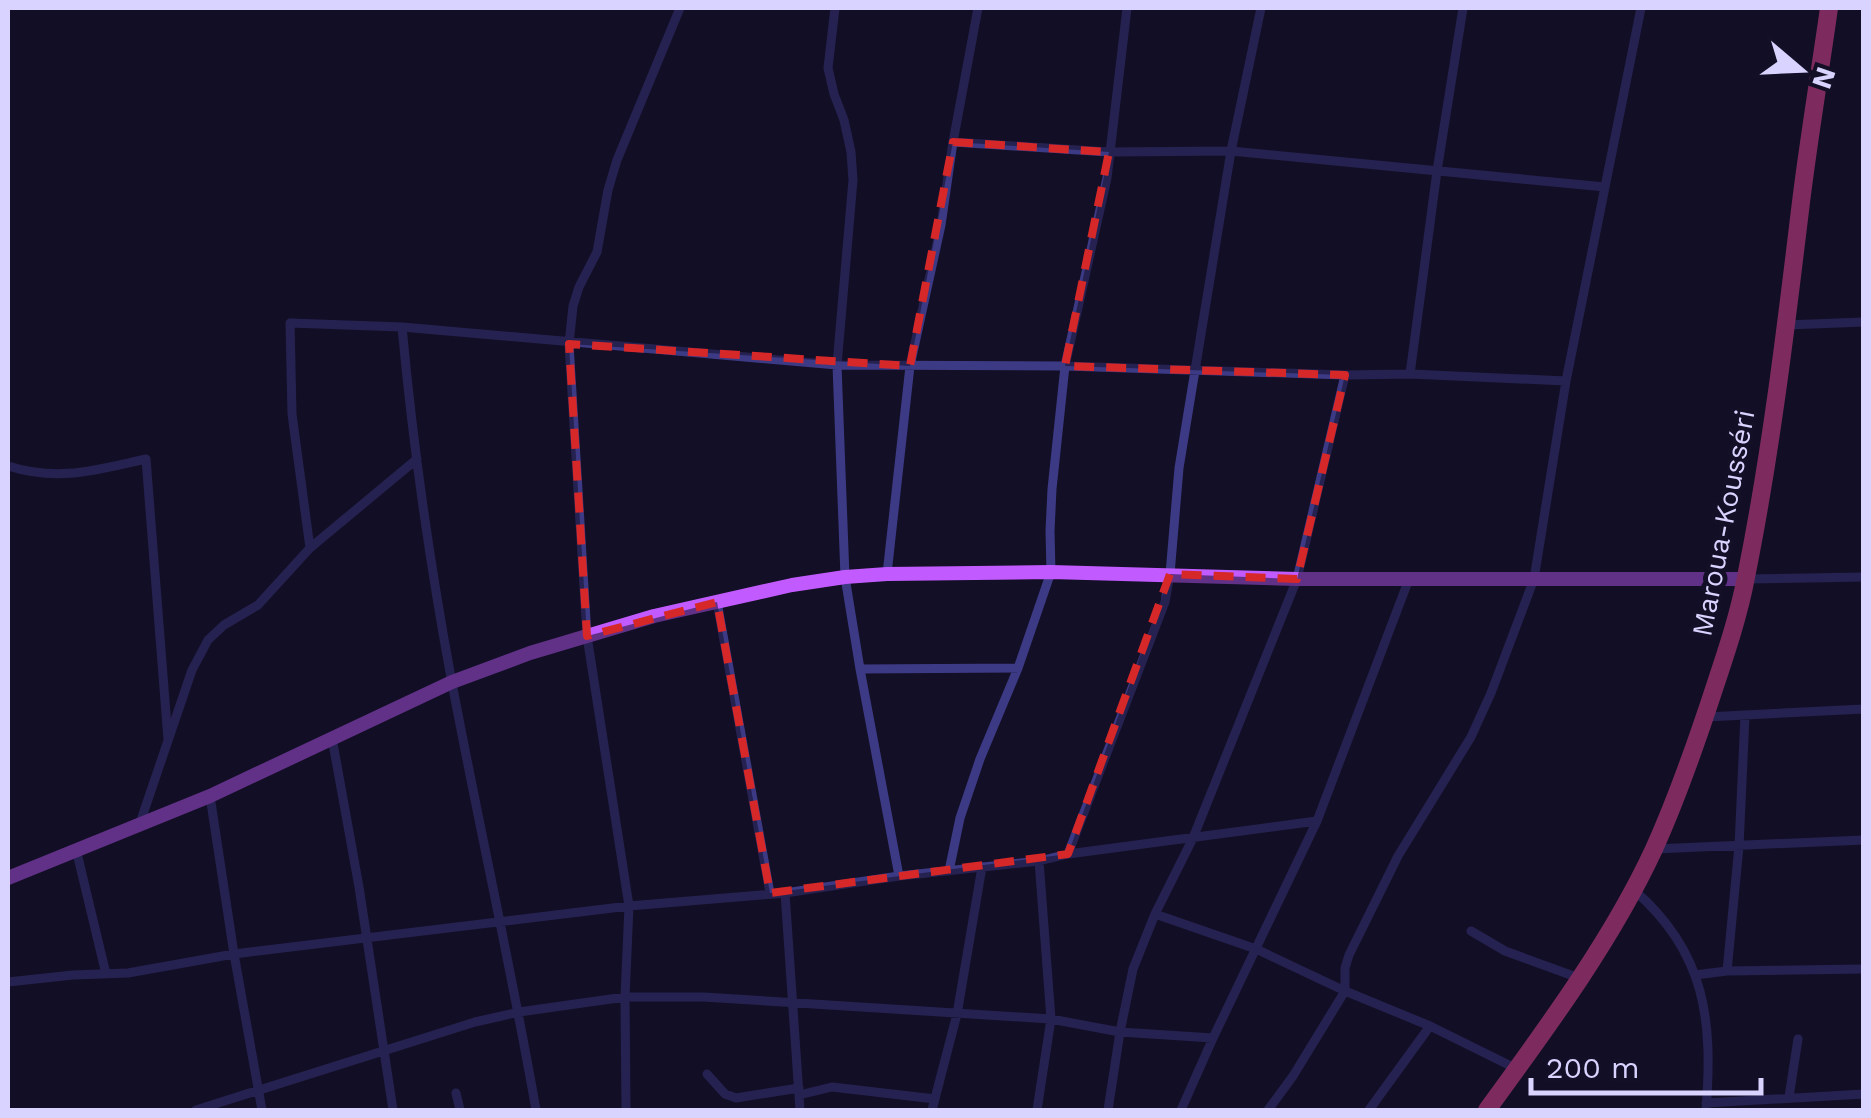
<svg xmlns="http://www.w3.org/2000/svg" width="1871" height="1118" font-family="'Work Sans',sans-serif">
	<style>
		.lines { fill: none; stroke-linecap: round; stroke-linejoin: round }
		.street { stroke: #3d3a85; stroke-width: 9 }
		.primary { stroke: #c25bff; stroke-width: 14 }
		.highway { stroke: #ff4fa3; stroke-width: 18 }
		.marked { fill: none; stroke: #d62828; stroke-width: 8; stroke-dasharray: 20 12; stroke-linejoin: round }
		.labels { text-anchor: middle; stroke-width: 10; stroke-linejoin: round; paint-order: stroke }
		.street-label { font-size: 28px; fill: #d9d4ff; stroke: #130f26 }
	</style>
	<rect width="100%" height="100%" fill="#130f26"/>
	<g class="lines">
		<!-- street -->
		<path class="street" d="M 835,8 L 828,68 L 834,94 L 844,120 L 851,152 L 853,180 L 837,365 L 845,577 L 860,669 L 899,876
			M 953,142 L 1109,152 L 1231,151 L 1605,187
			M 1786,325 L 1864,322
			M 1410,374 L 1437,171 L 1463,8
			M 8,466 C 59,482 95,470 146,459 L 168,739
			M 310,548 L 292,414 L 290,323 L 402,327
			M 887,574 L 910,366 L 941,225 L 953,142 L 978,8
			M 1746,579 L 1864,577
			M 717,602 L 770,893
			M 860,669 L 1018,668
			M 1706,717 L 1864,709
			M 332,738 L 359,887 L 393,1110
			M 210,796 L 234,954 L 262,1110
			M 140,823 L 192,670 L 208,640 L 224,625 L 258,605 L 310,548 L 417,459
			M 76,849 L 106,974
			M 1654,849 L 1864,840
			M 1068,854 L 1165,602 L 1170,574 L 1179,468 L 1231,151 L 1261,8
			M 949,871 L 960,818 L 980,759 L 1018,668 L 1051,572 L 1050,531 L 1052,489 L 1065,366 L 1107,178 L 1127,8
			M 1635,891 C 1706,953 1713,1021 1706,1110
			M 785,893 L 800,1110
			M 1155,914 L 1256,949 L 1345,991 L 1430,1026 L 1517,1069
			M 1471,931 L 1505,951 L 1579,978
			M 1727,971 L 1739,846 L 1745,716
			M 1695,975 L 1727,971 L 1864,969
			M 8,982 L 73,975 L 128,973 L 234,954 L 629,906 L 785,893 L 899,876 L 1039,861 L 1068,854 L 1317,821
			M 707,1074 L 725,1094 L 736,1098 L 799,1088
			M 456,1093 L 460,1110
			M 799,1095 L 832,1087 L 935,1099
			M 1789,1097 L 1798,1039
			M 1706,1103 L 1864,1094
			M 196,1110 L 475,1022 L 519,1012 L 625,997 L 703,997 L 1051,1019 L 1120,1032 L 1213,1038 L 1317,821 L 1409,579
			M 536,1110 C 511,967 479,826 452,683 C 430,565 413,446 402,327 L 837,365 L 1065,366 L 1345,375 L 1410,374 L 1566,381
			M 626,1110 L 625,997 L 629,906 L 587,636 L 569,344 L 573,306 L 579,287 L 597,252 L 608,190 L 617,160 L 680,8
			M 932,1110 L 957,1014 L 982,867
			M 1037,1110 L 1051,1019 L 1039,861
			M 1108,1110 L 1120,1032 L 1133,969 L 1155,914 L 1193,838 L 1297,579 L 1345,375
			M 1181,1110 L 1213,1038
			M 1268,1110 L 1293,1076 L 1345,991 L 1345,968 L 1349,955 L 1398,856 L 1471,737 L 1491,693 L 1534,579 L 1566,381 L 1641,8
			M 1369,1110 L 1430,1026"/>
		<!-- primary -->
		<path class="primary" d="M 8,878 L 210,796 L 452,682 L 530,653 L 654,616 L 792,585 L 845,577 L 887,574 L 1051,572 L 1297,579 L 1746,579"/>
		<!-- highway -->
		<path class="highway" d="M 1487,1110 C 1546,1029 1612,940 1654,849 C 1678,796 1697,741 1715,686 C 1727,650 1739,614 1746,577 C 1771,453 1786,327 1801,202 C 1809,137 1820,72 1829,8"/>
	</g>
	<!-- marked area -->
	<path d="M0 0H1871V1118H0ZM 953,142 L 1109,152 L 1065,366 L 1345,375 L 1297,579 L 1170,574 L 1068,854 L 770,893 L 717,602 L 587,636 L 569,344 L 910,366 Z" fill="#130f26" fill-opacity=".55" fill-rule="evenodd"/>
	<path class="marked" d="M 953,142 L 1109,152 L 1065,366 L 1345,375 L 1297,579 L 1170,574 L 1068,854 L 770,893 L 717,602 L 587,636 L 569,344 L 910,366 Z"/>
	<g class="labels">
		<!-- street labels -->
		<g class="street-label">
			<text transform="translate(1723 523) rotate(-79)" y="10">Maroua-Kousséri</text>
		</g>
	</g>
	<!-- border -->
	<rect width="1871" height="1118" fill="none" stroke="#d9d4ff" stroke-width="20"/>
	<!-- north arrow -->
	<g transform="translate(1801 70) rotate(109)" stroke="#130f26" stroke-width="8" paint-order="stroke">
	<path d="M0-8L18 38L0 25L-18 38Z" fill="#d9d4ff"/>
	<text y="-15" font-size="28" font-weight="bold" text-anchor="middle" fill="#d9d4ff">N</text>
	</g>
	<!-- scale -->
	<path d="M1531 1078v15h230v-15" fill="none" stroke="#d9d4ff" stroke-width="5"/>
	<text x="1546" y="1078" font-size="30" fill="#d9d4ff" stroke="#130f26" stroke-width="8" paint-order="stroke">200 m</text>
</svg>
